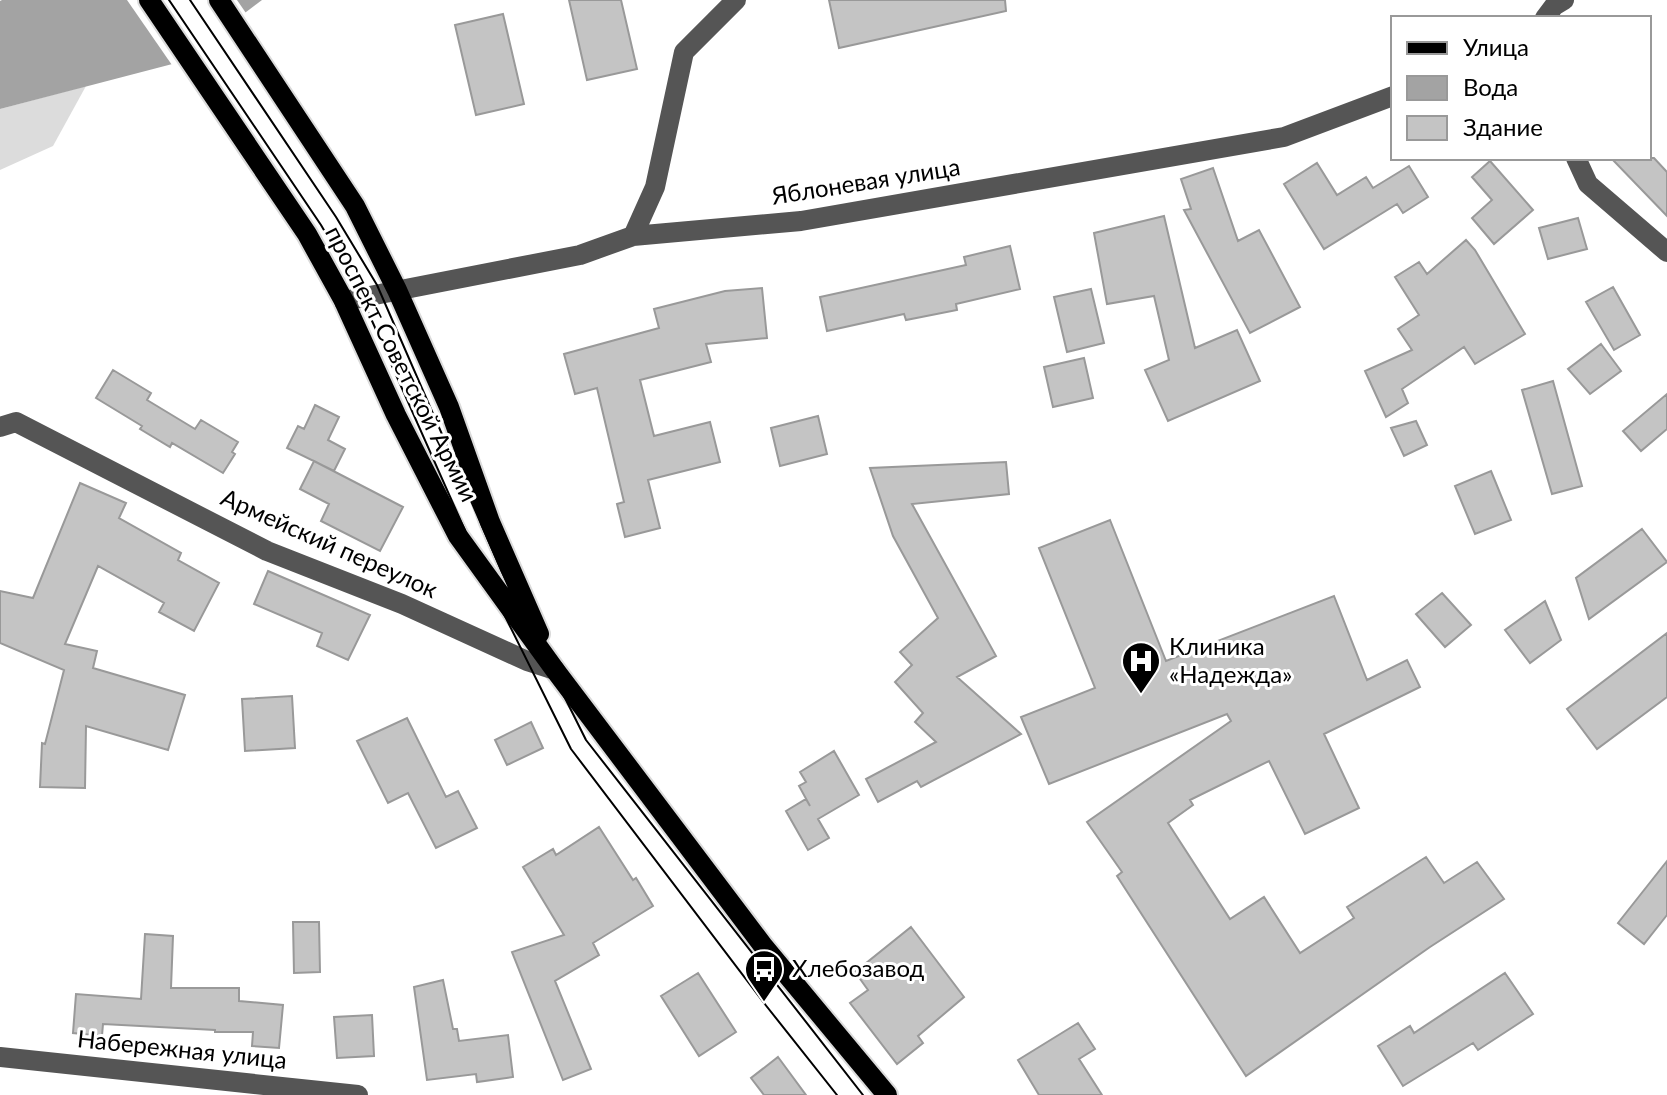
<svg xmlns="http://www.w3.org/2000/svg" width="1667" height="1095" font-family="Lato,sans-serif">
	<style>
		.green { fill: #dcdcdc }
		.water { fill: #a3a3a3 }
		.pier { fill: #fff }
		.building { fill: #c4c4c4; stroke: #999; stroke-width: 2 }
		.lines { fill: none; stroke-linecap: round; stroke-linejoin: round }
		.major-casing { stroke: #dbdbdb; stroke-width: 24 }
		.minor { stroke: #555; stroke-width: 20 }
		.major { stroke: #000; stroke-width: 20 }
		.tram { stroke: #000; stroke-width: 2 }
		.labels { text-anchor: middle; stroke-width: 6; stroke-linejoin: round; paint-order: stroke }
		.street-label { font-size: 24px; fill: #000; stroke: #fff }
		.poi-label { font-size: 24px; fill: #000; stroke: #fff; text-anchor: start }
	</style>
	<rect width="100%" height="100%" fill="#fff"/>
	<!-- green -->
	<path class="green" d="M 86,86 L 53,146 L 0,170 L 0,109 Z"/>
	<!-- water -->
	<path class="water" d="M 2,0 L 262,0 L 180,62 L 0,109 L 0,1 Z"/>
	<!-- pier -->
	<path class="pier" d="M 127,0 L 237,0 L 248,16 L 183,65 L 174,68 Z"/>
	<!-- building -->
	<path class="building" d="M 569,0 L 621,0 L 637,69 L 587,80 Z
		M 829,0 L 1005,0 L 1006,11 L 839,48 Z
		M 503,14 L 524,104 L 476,115 L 455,25 Z
		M 1611,158 L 1654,158 L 1667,172 L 1667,216 Z
		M 1490,161 L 1533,210 L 1494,244 L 1472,218 L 1492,200 L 1472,177 Z
		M 1317,163 L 1337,195 L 1366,177 L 1373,188 L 1409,166 L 1428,197 L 1403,213 L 1397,204 L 1324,249 L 1284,184 Z
		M 1213,168 L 1238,241 L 1259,230 L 1300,307 L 1250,333 L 1184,210 L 1191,209 L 1181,179 Z
		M 1164,216 L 1195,348 L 1237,330 L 1260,381 L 1168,421 L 1145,370 L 1169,360 L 1154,296 L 1107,304 L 1094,233 Z
		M 1578,218 L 1587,249 L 1548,259 L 1539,228 Z
		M 1466,240 L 1475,250 L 1525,334 L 1475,364 L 1464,347 L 1402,389 L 1408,403 L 1386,417 L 1365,371 L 1412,350 L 1398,329 L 1419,315 L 1395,277 L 1419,262 L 1427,274 Z
		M 1010,246 L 1020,289 L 956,304 L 957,310 L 906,320 L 904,314 L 827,331 L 820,297 L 966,265 L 964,257 Z
		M 1613,287 L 1640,335 L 1614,350 L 1586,302 Z
		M 762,288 L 767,338 L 706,344 L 711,362 L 640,380 L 654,436 L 710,422 L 720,462 L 648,480 L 660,528 L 625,537 L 617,504 L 624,502 L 597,388 L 575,394 L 564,354 L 659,328 L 654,309 L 725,291 Z
		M 1091,289 L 1104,343 L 1067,352 L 1054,297 Z
		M 1601,344 L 1621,371 L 1590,394 L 1568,369 Z
		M 1084,358 L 1093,398 L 1053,407 L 1044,367 Z
		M 113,370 L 151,393 L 147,400 L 195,429 L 201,420 L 238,442 L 232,452 L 235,454 L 223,473 L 172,443 L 170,447 L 140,429 L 142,426 L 96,398 Z
		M 1553,381 L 1582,486 L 1552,494 L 1522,390 Z
		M 1667,394 L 1667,429 L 1641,451 L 1623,431 Z
		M 315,405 L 339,417 L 328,440 L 345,449 L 334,471 L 287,448 L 298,426 L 304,429 Z
		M 818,416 L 827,454 L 780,466 L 771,428 Z
		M 1416,421 L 1427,445 L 1404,456 L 1391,428 Z
		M 314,461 L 403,507 L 380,551 L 321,521 L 329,504 L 300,489 Z
		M 1006,462 L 1009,494 L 912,504 L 996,656 L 957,677 L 1021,734 L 921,787 L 917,781 L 878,802 L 866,779 L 936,742 L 915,722 L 923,713 L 895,682 L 912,665 L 900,652 L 938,618 L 893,536 L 870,468 Z
		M 1491,471 L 1511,520 L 1475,534 L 1455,486 Z
		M 80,483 L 126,503 L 119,518 L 181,553 L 178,560 L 219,583 L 194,631 L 159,612 L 164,603 L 98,566 L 65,644 L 97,651 L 93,668 L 185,695 L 168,750 L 86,726 L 85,788 L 40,787 L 42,743 L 45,744 L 64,670 L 0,643 L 0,591 L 33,598 Z
		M 1110,520 L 1166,661 L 1334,596 L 1367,680 L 1407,660 L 1420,687 L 1324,734 L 1359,808 L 1305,834 L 1269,761 L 1190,800 L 1193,805 L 1168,823 L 1230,919 L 1264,897 L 1300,953 L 1354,918 L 1347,907 L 1426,857 L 1444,883 L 1477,862 L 1504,899 L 1430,947 L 1246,1076 L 1117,876 L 1122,872 L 1087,822 L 1231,721 L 1227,714 L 1049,784 L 1021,717 L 1095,688 L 1039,548 Z
		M 1642,529 L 1667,562 L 1589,619 L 1576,578 Z
		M 268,571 L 370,615 L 348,660 L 317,646 L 322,633 L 254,604 Z
		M 1442,593 L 1471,625 L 1445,647 L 1416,614 Z
		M 1545,601 L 1561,640 L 1530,663 L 1505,630 Z
		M 1667,633 L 1667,697 L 1597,749 L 1567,709 Z
		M 292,696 L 295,748 L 245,751 L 242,699 Z
		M 407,718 L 446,797 L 458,791 L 477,828 L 436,848 L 408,793 L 388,803 L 357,741 Z
		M 531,722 L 543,748 L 507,765 L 495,740 Z
		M 834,751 L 859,795 L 818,819 L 829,838 L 808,850 L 786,811 L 806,799 L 810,806 L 799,786 L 806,782 L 800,772 Z
		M 599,827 L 633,880 L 636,878 L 653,906 L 593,943 L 599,955 L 555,981 L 591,1069 L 563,1080 L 512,952 L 564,935 L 523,867 L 553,849 L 556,855 Z
		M 1667,861 L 1667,915 L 1644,944 L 1618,923 Z
		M 293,922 L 319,922 L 320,972 L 294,973 Z
		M 911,927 L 964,997 L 918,1036 L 923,1043 L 897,1064 L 850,1003 L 868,990 L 855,972 Z
		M 145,934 L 173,936 L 171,988 L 239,988 L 239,1001 L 283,1005 L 279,1048 L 252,1046 L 253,1032 L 215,1032 L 215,1030 L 103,1024 L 102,1036 L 73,1033 L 76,994 L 141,999 Z
		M 698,973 L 736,1032 L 699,1056 L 661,996 Z
		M 1505,973 L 1533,1014 L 1478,1050 L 1473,1043 L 1403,1086 L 1378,1046 L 1410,1026 L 1414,1033 Z
		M 443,980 L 453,1029 L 457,1029 L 459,1041 L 508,1035 L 513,1077 L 477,1082 L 476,1074 L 427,1080 L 414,987 Z
		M 372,1015 L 374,1056 L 337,1058 L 334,1017 Z
		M 1078,1023 L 1095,1049 L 1079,1059 L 1102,1095 L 1039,1095 L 1018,1060 Z
		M 778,1057 L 806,1095 L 764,1095 L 751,1078 Z"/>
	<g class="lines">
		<defs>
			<path id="major" d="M 149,0 L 307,234 L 344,301 L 396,415 L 458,536 L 555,670 L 764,947 L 887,1095
				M 219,0 L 355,206 L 397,290 L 449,407 L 490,522 L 539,634"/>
		</defs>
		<!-- major casing -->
		<use href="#major" class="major-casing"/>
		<!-- minor -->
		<path class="minor" d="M 1545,18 L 1554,6 L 1564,0
			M 1576,158 L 1588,184 L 1667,252
			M 633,236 L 655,187 L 684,52 L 736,0
			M 344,301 L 580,255 L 633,236 L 801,221 L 1284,137 L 1393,96
			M 0,427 L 16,422 L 267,551 L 402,604 L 527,661 L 555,670
			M 0,1057 L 358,1095"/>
		<!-- major -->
		<use href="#major" class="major"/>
		<!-- tram -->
		<path class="tram" d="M 169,0 L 321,225 L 357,287 L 487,580 L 571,749 L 764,1003 L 837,1095
			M 190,0 L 336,217 L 377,285 L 502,572 L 586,740 L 863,1095"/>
	</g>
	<!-- icons -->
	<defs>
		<symbol id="hospital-pin" viewBox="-11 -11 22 30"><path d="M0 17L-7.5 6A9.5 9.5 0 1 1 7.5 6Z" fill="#000" stroke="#fff"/><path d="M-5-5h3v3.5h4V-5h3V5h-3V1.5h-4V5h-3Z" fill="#fff"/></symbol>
		<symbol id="bus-pin" viewBox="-11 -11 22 30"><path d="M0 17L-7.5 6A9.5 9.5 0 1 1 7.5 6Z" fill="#000" stroke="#fff"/><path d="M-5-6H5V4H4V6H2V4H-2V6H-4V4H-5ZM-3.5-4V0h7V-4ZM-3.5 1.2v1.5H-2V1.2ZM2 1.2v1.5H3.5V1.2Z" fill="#fff"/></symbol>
	</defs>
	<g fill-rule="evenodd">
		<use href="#hospital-pin" x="1119" y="639" width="44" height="60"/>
		<use href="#bus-pin" x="742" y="947" width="44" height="60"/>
	</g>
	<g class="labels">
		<!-- street labels -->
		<g class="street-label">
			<text transform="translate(866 182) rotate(-9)" y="8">Яблоневая улица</text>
			<text transform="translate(401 364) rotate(63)" y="8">проспект Советской Армии</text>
			<text transform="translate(329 544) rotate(24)" y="8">Армейский переулок</text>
			<text transform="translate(182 1050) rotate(6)" y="8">Набережная улица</text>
		</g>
		<!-- poi labels -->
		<g class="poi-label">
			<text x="1169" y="655">Клиника<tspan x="1169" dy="28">«Надежда»</tspan></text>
			<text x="792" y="977">Хлебозавод</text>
		</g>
	</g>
	<!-- legend -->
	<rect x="1391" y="16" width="260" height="144" fill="#ffffff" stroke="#999999" stroke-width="2"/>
	<rect x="1407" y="42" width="40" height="12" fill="#000000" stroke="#999999" stroke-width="2"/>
	<text x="1463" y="56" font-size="24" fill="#000000">Улица</text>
	<rect x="1407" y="76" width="40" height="24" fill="#a3a3a3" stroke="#999999" stroke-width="2"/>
	<text x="1463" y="96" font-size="24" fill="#000000">Вода</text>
	<rect x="1407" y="116" width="40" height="24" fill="#c4c4c4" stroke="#999999" stroke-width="2"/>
	<text x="1463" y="136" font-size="24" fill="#000000">Здание</text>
</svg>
